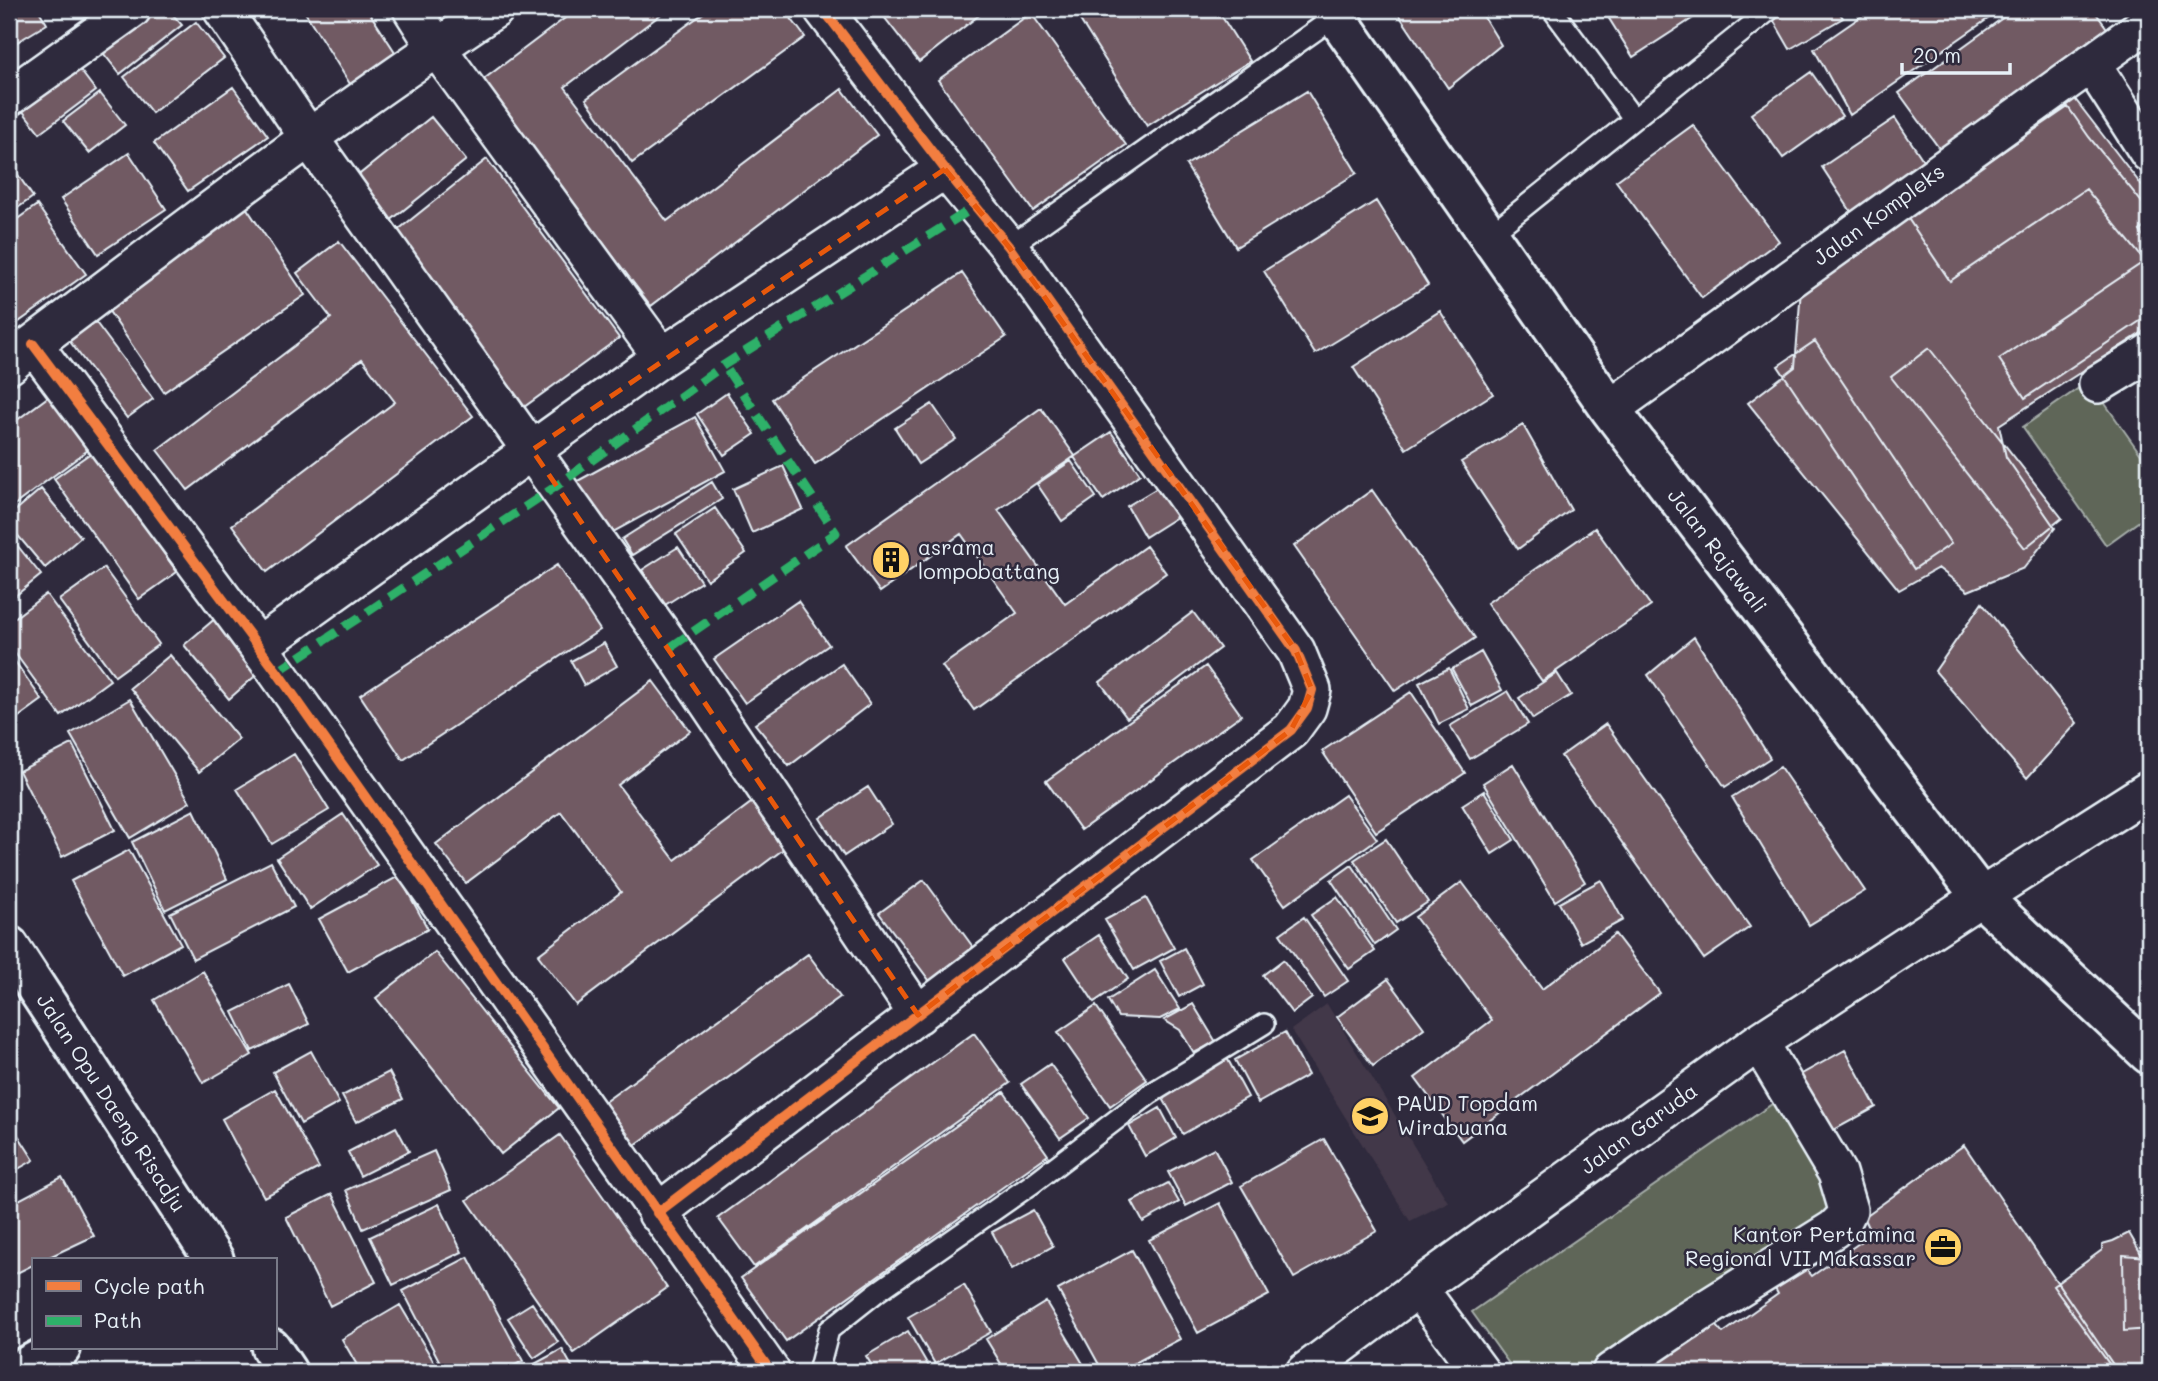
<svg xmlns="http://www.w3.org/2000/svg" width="2158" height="1381" font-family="Mali,sans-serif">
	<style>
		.built { fill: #433849 }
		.green { fill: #5f6659; stroke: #a4aca8; stroke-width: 2 }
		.building { fill: #715a64; stroke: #e8f1f8; stroke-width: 2 }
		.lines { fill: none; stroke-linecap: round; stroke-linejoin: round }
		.lane-casing { stroke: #e8f1f8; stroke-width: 24 }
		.street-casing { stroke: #e8f1f8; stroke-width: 42 }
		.secondary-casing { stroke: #e8f1f8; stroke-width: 44 }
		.lane { stroke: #2f2a3d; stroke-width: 19 }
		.street { stroke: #2f2a3d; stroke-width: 37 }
		.secondary { stroke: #2f2a3d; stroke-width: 38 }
		.quiet { stroke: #2db169; stroke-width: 9; stroke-dasharray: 18 9; stroke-linecap: butt }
		.cycleway-casing { stroke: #2f2a3d; stroke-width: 15 }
		.cycleway { stroke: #f27e40; stroke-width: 10 }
		.marked { fill: none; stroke: #e8590c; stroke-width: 5; stroke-dasharray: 14 9; stroke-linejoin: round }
		.labels { text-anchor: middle; stroke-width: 5; stroke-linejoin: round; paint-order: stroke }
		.street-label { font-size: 21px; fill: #e8f1f8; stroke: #2f2a3d }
		.poi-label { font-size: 21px; fill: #e8f1f8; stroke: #2f2a3d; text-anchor: start }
	</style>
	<rect width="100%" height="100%" fill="#2f2a3d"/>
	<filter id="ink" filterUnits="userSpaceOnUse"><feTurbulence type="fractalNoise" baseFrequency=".0143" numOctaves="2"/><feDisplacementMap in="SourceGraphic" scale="14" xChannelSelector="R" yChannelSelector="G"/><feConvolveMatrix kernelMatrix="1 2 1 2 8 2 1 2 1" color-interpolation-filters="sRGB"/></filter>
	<g filter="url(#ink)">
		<!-- built -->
		<path class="built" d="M 1327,1004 L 1448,1202 L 1410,1221 L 1291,1030 Z"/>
		<!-- green -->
		<path class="green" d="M 2089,381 L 2149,466 L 2149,514 L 2106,545 L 2023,427 Z
			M 1775,1102 L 1840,1204 L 1594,1372 L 1515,1372 L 1472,1312 Z"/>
		<!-- building -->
		<path class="building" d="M 9,9 L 38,9 L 47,24 L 9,47 Z
			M 139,9 L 168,9 L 182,25 L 120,74 L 96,44 Z
			M 303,9 L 367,9 L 397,55 L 350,84 Z
			M 577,9 L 668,9 L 565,87 L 667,221 L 842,89 L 877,135 L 651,306 L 480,82 Z
			M 709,9 L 784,9 L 805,37 L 632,163 L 586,99 Z
			M 878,9 L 987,9 L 919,62 Z
			M 1073,9 L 1217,9 L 1250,61 L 1147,126 Z
			M 1395,9 L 1479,9 L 1501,45 L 1448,88 Z
			M 1603,9 L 1707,9 L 1633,57 Z
			M 1784,9 L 1837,9 L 1843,18 L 1790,49 L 1771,16 Z
			M 1872,9 L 2002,9 L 1850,115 L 1814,49 Z
			M 2015,9 L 2093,9 L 2111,34 L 1944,155 L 1899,93 Z
			M 1031,13 L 1126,145 L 1033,211 L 938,80 Z
			M 196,22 L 224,58 L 152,113 L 124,77 Z
			M 74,62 L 96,91 L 40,133 L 18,105 Z
			M 1811,72 L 1842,116 L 1783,158 L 1751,114 Z
			M 233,87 L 268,136 L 188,191 L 154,143 Z
			M 2068,90 L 2149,195 L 2149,223 L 2140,231 L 2149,244 L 2149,328 L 1999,425 L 2006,457 L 2055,528 L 2024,568 L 1968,591 L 1938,568 L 1899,590 L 1748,403 L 1795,367 L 1802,276 Z
			M 1307,91 L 1357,173 L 1236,247 L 1186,165 Z
			M 100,93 L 125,125 L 89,153 L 63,121 Z
			M 2068,107 L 2089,137 L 2149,211 L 2149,315 L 2025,398 L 1999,359 L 2145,261 L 2086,189 L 1950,281 L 1907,217 Z
			M 431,117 L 466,160 L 380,229 L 345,186 Z
			M 1895,118 L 1925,163 L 1852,213 L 1822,167 Z
			M 1693,125 L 1779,241 L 1702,298 L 1616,181 Z
			M 129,153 L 166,209 L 98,254 L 61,199 Z
			M 487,159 L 619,338 L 524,407 L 393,234 Z
			M 10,163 L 33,197 L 9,214 L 9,164 Z
			M 1376,201 L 1428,285 L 1315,354 L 1264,271 Z
			M 244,204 L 305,295 L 164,392 L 102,301 Z
			M 37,205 L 86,274 L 9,329 L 9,225 Z
			M 339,241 L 473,416 L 267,572 L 232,525 L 395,402 L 362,359 L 188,490 L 157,450 L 331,318 L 297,273 Z
			M 962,273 L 1006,337 L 815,464 L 772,399 Z
			M 1440,311 L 1493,394 L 1406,449 L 1353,367 Z
			M 94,320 L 153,399 L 127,418 L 68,339 Z
			M 1815,341 L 1951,544 L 1914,569 L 1778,366 Z
			M 1929,348 L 2062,518 L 2025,548 L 1891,377 Z
			M 56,391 L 96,444 L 9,509 L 9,426 Z
			M 727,393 L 755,434 L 724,455 L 697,414 Z
			M 932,404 L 956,439 L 918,464 L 895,428 Z
			M 1041,408 L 1075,456 L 998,510 L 1065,604 L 1146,546 L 1166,573 L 974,710 L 942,666 L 1017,613 L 961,534 L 880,592 L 846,546 Z
			M 695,417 L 725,471 L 604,537 L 574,483 Z
			M 1523,425 L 1571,510 L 1518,549 L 1461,462 Z
			M 1111,432 L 1140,474 L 1103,500 L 1074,457 Z
			M 92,452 L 177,572 L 139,599 L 54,479 Z
			M 1071,461 L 1096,497 L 1062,521 L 1037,484 Z
			M 783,466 L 803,509 L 752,533 L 733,489 Z
			M 712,482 L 722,499 L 632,555 L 622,539 Z
			M 1162,485 L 1180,515 L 1145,537 L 1127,506 Z
			M 41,489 L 81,537 L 45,568 L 9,525 L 9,516 Z
			M 1372,490 L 1475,638 L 1395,691 L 1294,546 Z
			M 715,508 L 746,553 L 707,580 L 676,534 Z
			M 1595,528 L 1651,606 L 1542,681 L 1487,603 Z
			M 9,535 L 41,575 L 9,601 Z
			M 678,547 L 701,582 L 665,605 L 642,570 Z
			M 557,565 L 600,630 L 403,760 L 360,695 Z
			M 104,568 L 159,644 L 115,676 L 59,600 Z
			M 46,594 L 110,680 L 61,716 L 9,645 L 9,622 Z
			M 798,601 L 829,645 L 745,703 L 714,659 Z
			M 1982,603 L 2077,723 L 2027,778 L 1935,671 Z
			M 1193,612 L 1220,648 L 1127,718 L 1100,682 Z
			M 217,617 L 262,670 L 229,699 L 184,645 Z
			M 1694,637 L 1770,758 L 1725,787 L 1648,675 Z
			M 604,643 L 617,666 L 584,685 L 571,661 Z
			M 1481,652 L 1502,690 L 1472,706 L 1452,669 Z
			M 9,653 L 42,700 L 9,724 Z
			M 170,655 L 239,739 L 199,772 L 130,688 Z
			M 842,664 L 870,704 L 789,766 L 755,724 Z
			M 1206,666 L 1241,715 L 1081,830 L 1046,781 Z
			M 1449,668 L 1469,709 L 1439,724 L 1419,683 Z
			M 1557,673 L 1571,695 L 1533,719 L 1519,698 Z
			M 653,681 L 690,731 L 618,785 L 675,860 L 755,800 L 789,845 L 576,1005 L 538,955 L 621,892 L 561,812 L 466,883 L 436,844 Z
			M 1508,691 L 1528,724 L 1470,759 L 1450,726 Z
			M 1411,692 L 1465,773 L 1376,832 L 1322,751 Z
			M 130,699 L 190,802 L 130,838 L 70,734 Z
			M 1606,724 L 1750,927 L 1704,959 L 1561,756 Z
			M 72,744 L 115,830 L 62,857 L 19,771 Z
			M 294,754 L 329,810 L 272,844 L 237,789 Z
			M 1513,764 L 1585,882 L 1555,901 L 1483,783 Z
			M 1780,767 L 1865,891 L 1809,925 L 1732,797 Z
			M 868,787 L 892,824 L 844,856 L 820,818 Z
			M 1484,791 L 1514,840 L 1492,854 L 1462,805 Z
			M 1345,795 L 1377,839 L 1285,905 L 1253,860 Z
			M 194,810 L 227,879 L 165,910 L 132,842 Z
			M 343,814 L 377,865 L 310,909 L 277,858 Z
			M 1386,839 L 1428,902 L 1396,923 L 1354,860 Z
			M 129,850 L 181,944 L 123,976 L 71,881 Z
			M 271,862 L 294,907 L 193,959 L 170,913 Z
			M 1352,865 L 1396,930 L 1375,945 L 1331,880 Z
			M 399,876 L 428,929 L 348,972 L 319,919 Z
			M 924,880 L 976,951 L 932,984 L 879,913 Z
			M 1601,880 L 1623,920 L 1581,943 L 1559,903 Z
			M 1462,882 L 1542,989 L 1615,934 L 1660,993 L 1462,1141 L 1415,1078 L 1492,1020 L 1415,917 Z
			M 1337,897 L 1375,951 L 1349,969 L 1311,915 Z
			M 1146,898 L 1174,948 L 1134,970 L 1105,920 Z
			M 1304,917 L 1348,981 L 1324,997 L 1280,934 Z
			M 1099,935 L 1128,979 L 1094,1002 L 1065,958 Z
			M 1184,948 L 1203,984 L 1179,997 L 1160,961 Z
			M 435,952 L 559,1108 L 501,1154 L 376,998 Z
			M 808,954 L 840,997 L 635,1145 L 603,1103 Z
			M 1283,960 L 1312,998 L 1292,1013 L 1263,975 Z
			M 1155,970 L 1180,1009 L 1160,1019 L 1118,1017 L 1108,1000 Z
			M 203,971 L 252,1055 L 203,1083 L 154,1000 Z
			M 1388,979 L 1424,1028 L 1373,1066 L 1337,1017 Z
			M 289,984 L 309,1024 L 252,1051 L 233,1012 Z
			M 1193,1004 L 1216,1042 L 1194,1053 L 1180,1030 L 1164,1020 Z
			M 1096,1006 L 1147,1080 L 1110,1106 L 1058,1032 Z
			M 1285,1032 L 1308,1075 L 1258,1103 L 1235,1060 Z
			M 974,1033 L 1010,1083 L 754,1267 L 718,1218 Z
			M 1845,1050 L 1876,1107 L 1825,1135 L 1793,1079 Z
			M 311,1051 L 339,1103 L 301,1124 L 273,1072 Z
			M 1227,1058 L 1248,1097 L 1183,1134 L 1161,1095 Z
			M 1050,1064 L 1089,1118 L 1060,1138 L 1021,1084 Z
			M 389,1072 L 403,1099 L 356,1122 L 342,1096 Z
			M 275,1089 L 319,1168 L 264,1197 L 222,1119 Z
			M 1004,1092 L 1048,1155 L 786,1341 L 741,1278 Z
			M 1160,1108 L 1176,1138 L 1145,1156 L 1129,1126 Z
			M 9,1121 L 34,1160 L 9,1174 Z
			M 396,1127 L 409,1151 L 360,1176 L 348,1152 Z
			M 560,1135 L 667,1288 L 574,1353 L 467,1200 Z
			M 1324,1139 L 1377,1231 L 1294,1278 L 1241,1186 Z
			M 1964,1145 L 2118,1372 L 1632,1372 L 1710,1318 L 1723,1333 L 1778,1294 L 1771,1281 L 1800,1261 L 1812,1276 L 1872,1234 L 1864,1217 Z
			M 1214,1148 L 1232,1182 L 1186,1206 L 1168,1172 Z
			M 434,1151 L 451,1190 L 363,1229 L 346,1190 Z
			M 62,1177 L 94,1236 L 43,1260 L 33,1260 L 33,1265 L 9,1277 L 9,1205 Z
			M 1168,1183 L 1179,1202 L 1143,1222 L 1132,1202 Z
			M 332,1194 L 376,1282 L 330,1306 L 286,1217 Z
			M 1220,1203 L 1269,1295 L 1198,1333 L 1149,1240 Z
			M 439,1204 L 462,1252 L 393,1285 L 370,1237 Z
			M 1033,1210 L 1053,1246 L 1012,1269 L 992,1232 Z
			M 2129,1233 L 2143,1257 L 2149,1257 L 2149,1370 L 2146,1372 L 2115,1372 L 2053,1286 L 2102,1250 L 2102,1244 L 2113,1241 Z
			M 1132,1250 L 1180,1339 L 1118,1372 L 1103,1372 L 1058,1290 Z
			M 2123,1255 L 2149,1257 L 2149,1329 L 2124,1331 Z
			M 468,1257 L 523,1361 L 502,1372 L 445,1372 L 403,1291 Z
			M 964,1285 L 991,1332 L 935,1364 L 908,1317 Z
			M 1046,1302 L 1088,1372 L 1006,1372 L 986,1339 Z
			M 532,1303 L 558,1342 L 534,1358 L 508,1318 Z
			M 400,1305 L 440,1372 L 361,1372 L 342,1339 Z
			M 908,1331 L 932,1372 L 876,1372 L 866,1356 Z
			M 562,1349 L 575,1372 L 520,1372 Z"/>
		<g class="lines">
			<defs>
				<path id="lane" d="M 1552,9 L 1633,118
					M 1488,236 L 1771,9
					M 1009,247 L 1336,16
					M 818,1372 L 829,1330 L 877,1292 L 1032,1184 L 1150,1094 L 1264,1024"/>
				<path id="street" d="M 222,9 L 309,138 L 671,647 L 918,1015
					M 412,9 L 436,47 L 662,357
					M 2091,63 L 2149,153
					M 9,97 L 132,9
					M 33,344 L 277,672 L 771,1372
					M 9,365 L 33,344 C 185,230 336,113 495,9
					M 2098,384 L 2149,353
					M 1610,409 L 2149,22
					M 259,646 L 662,357 L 945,169
					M 657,1213 L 1291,730 L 1307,708 L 1312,690 L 1296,651 L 1009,247 L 945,169 L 823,9
					M 1418,1288 L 1480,1372
					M 1305,1372 L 1418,1288 L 1759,1042 L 1981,897 L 2149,790
					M 1611,1372 L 1682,1324 L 1834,1229 L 1843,1220 L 1848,1210 L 1837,1173 L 1759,1042"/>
				<path id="secondary" d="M 1331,9 L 1610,409 L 1981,897 L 2149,1054
					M 9,946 L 214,1260
					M 271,1348 L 287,1372
					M 16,1372 L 61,1348"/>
			</defs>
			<!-- lane casing -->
			<use href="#lane" class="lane-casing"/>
			<!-- street casing -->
			<use href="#street" class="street-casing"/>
			<!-- secondary casing -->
			<use href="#secondary" class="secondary-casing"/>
			<!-- lane -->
			<use href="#lane" class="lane"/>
			<!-- street -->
			<use href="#street" class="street"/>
			<!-- secondary -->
			<use href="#secondary" class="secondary"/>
			<!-- quiet -->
			<path class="quiet" d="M 671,647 L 836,533 L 724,365
				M 277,672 L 555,487 L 724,365 L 976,206"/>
			<defs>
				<path id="cycleway" d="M 33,344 L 277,672 L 771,1372
					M 657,1213 L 1291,730 L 1307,708 L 1312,690 L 1296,651 L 1009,247 L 945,169 L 823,9"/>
			</defs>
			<!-- cycleway casing -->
			<use href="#cycleway" class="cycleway-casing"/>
			<!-- cycleway -->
			<use href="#cycleway" class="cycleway"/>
		</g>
	</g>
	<!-- marked area -->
	<path class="marked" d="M 945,169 L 1009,247 L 1296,651 L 1312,690 L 1291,730 L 918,1015 L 532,450 Z"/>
	<!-- icons -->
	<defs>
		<symbol id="building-disc" viewBox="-11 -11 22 22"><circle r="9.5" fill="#ffd166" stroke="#2f2a3d"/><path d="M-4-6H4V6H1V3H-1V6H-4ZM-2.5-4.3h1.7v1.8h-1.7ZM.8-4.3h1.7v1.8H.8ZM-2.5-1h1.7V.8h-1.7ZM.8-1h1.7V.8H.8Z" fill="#111"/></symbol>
		<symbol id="school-disc" viewBox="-11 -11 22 22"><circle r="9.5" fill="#ffd166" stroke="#2f2a3d"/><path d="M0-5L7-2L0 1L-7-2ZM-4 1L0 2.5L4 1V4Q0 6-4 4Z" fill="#111"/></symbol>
		<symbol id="office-disc" viewBox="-11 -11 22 22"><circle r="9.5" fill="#ffd166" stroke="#2f2a3d"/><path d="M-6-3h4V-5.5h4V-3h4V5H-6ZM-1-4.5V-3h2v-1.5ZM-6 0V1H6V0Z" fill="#111"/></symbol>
	</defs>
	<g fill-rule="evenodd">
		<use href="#building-disc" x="869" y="538" width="44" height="44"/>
		<use href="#school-disc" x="1348" y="1094" width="44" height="44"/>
		<use href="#office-disc" x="1921" y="1225" width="44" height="44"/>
	</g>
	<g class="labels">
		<!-- street labels -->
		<g class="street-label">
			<text transform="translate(1879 215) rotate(-36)" y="7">Jalan Kompleks</text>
			<text transform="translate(1717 551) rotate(53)" y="7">Jalan Rajawali</text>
			<text transform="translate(111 1103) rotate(57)" y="7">Jalan Opu Daeng Risadju</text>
			<text transform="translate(1639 1129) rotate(-36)" y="7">Jalan Garuda</text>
		</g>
		<!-- poi labels -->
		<g class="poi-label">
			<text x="918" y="555">asrama<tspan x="918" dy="24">lompobattang</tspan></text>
			<text x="1397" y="1111">PAUD Topdam<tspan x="1397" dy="24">Wirabuana</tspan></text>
			<text x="1916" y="1242" text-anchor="end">Kantor Pertamina<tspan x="1916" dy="24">Regional VII Makassar</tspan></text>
		</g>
	</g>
	<!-- margin -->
	<rect width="2158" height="1381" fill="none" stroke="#2f2a3d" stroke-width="35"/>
	<rect x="18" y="18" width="2123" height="1346" fill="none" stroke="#e8f1f8" stroke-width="2.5" filter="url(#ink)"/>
	<!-- legend -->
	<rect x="32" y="1258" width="245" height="91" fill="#2f2a3d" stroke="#797a88" stroke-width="2"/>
	<rect x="46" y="1281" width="35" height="10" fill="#f27e40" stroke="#797a88" stroke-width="2"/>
	<text x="94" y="1294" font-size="21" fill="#e8f1f8">Cycle path</text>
	<rect x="46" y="1316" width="35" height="10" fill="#2db169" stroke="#797a88" stroke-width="2"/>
	<text x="94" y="1328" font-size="21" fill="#e8f1f8">Path</text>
	<!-- scale -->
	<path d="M1902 63v10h108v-10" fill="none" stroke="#e8f1f8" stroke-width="3.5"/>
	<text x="1913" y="63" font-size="21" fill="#e8f1f8" stroke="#2f2a3d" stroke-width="5" paint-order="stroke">20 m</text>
</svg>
